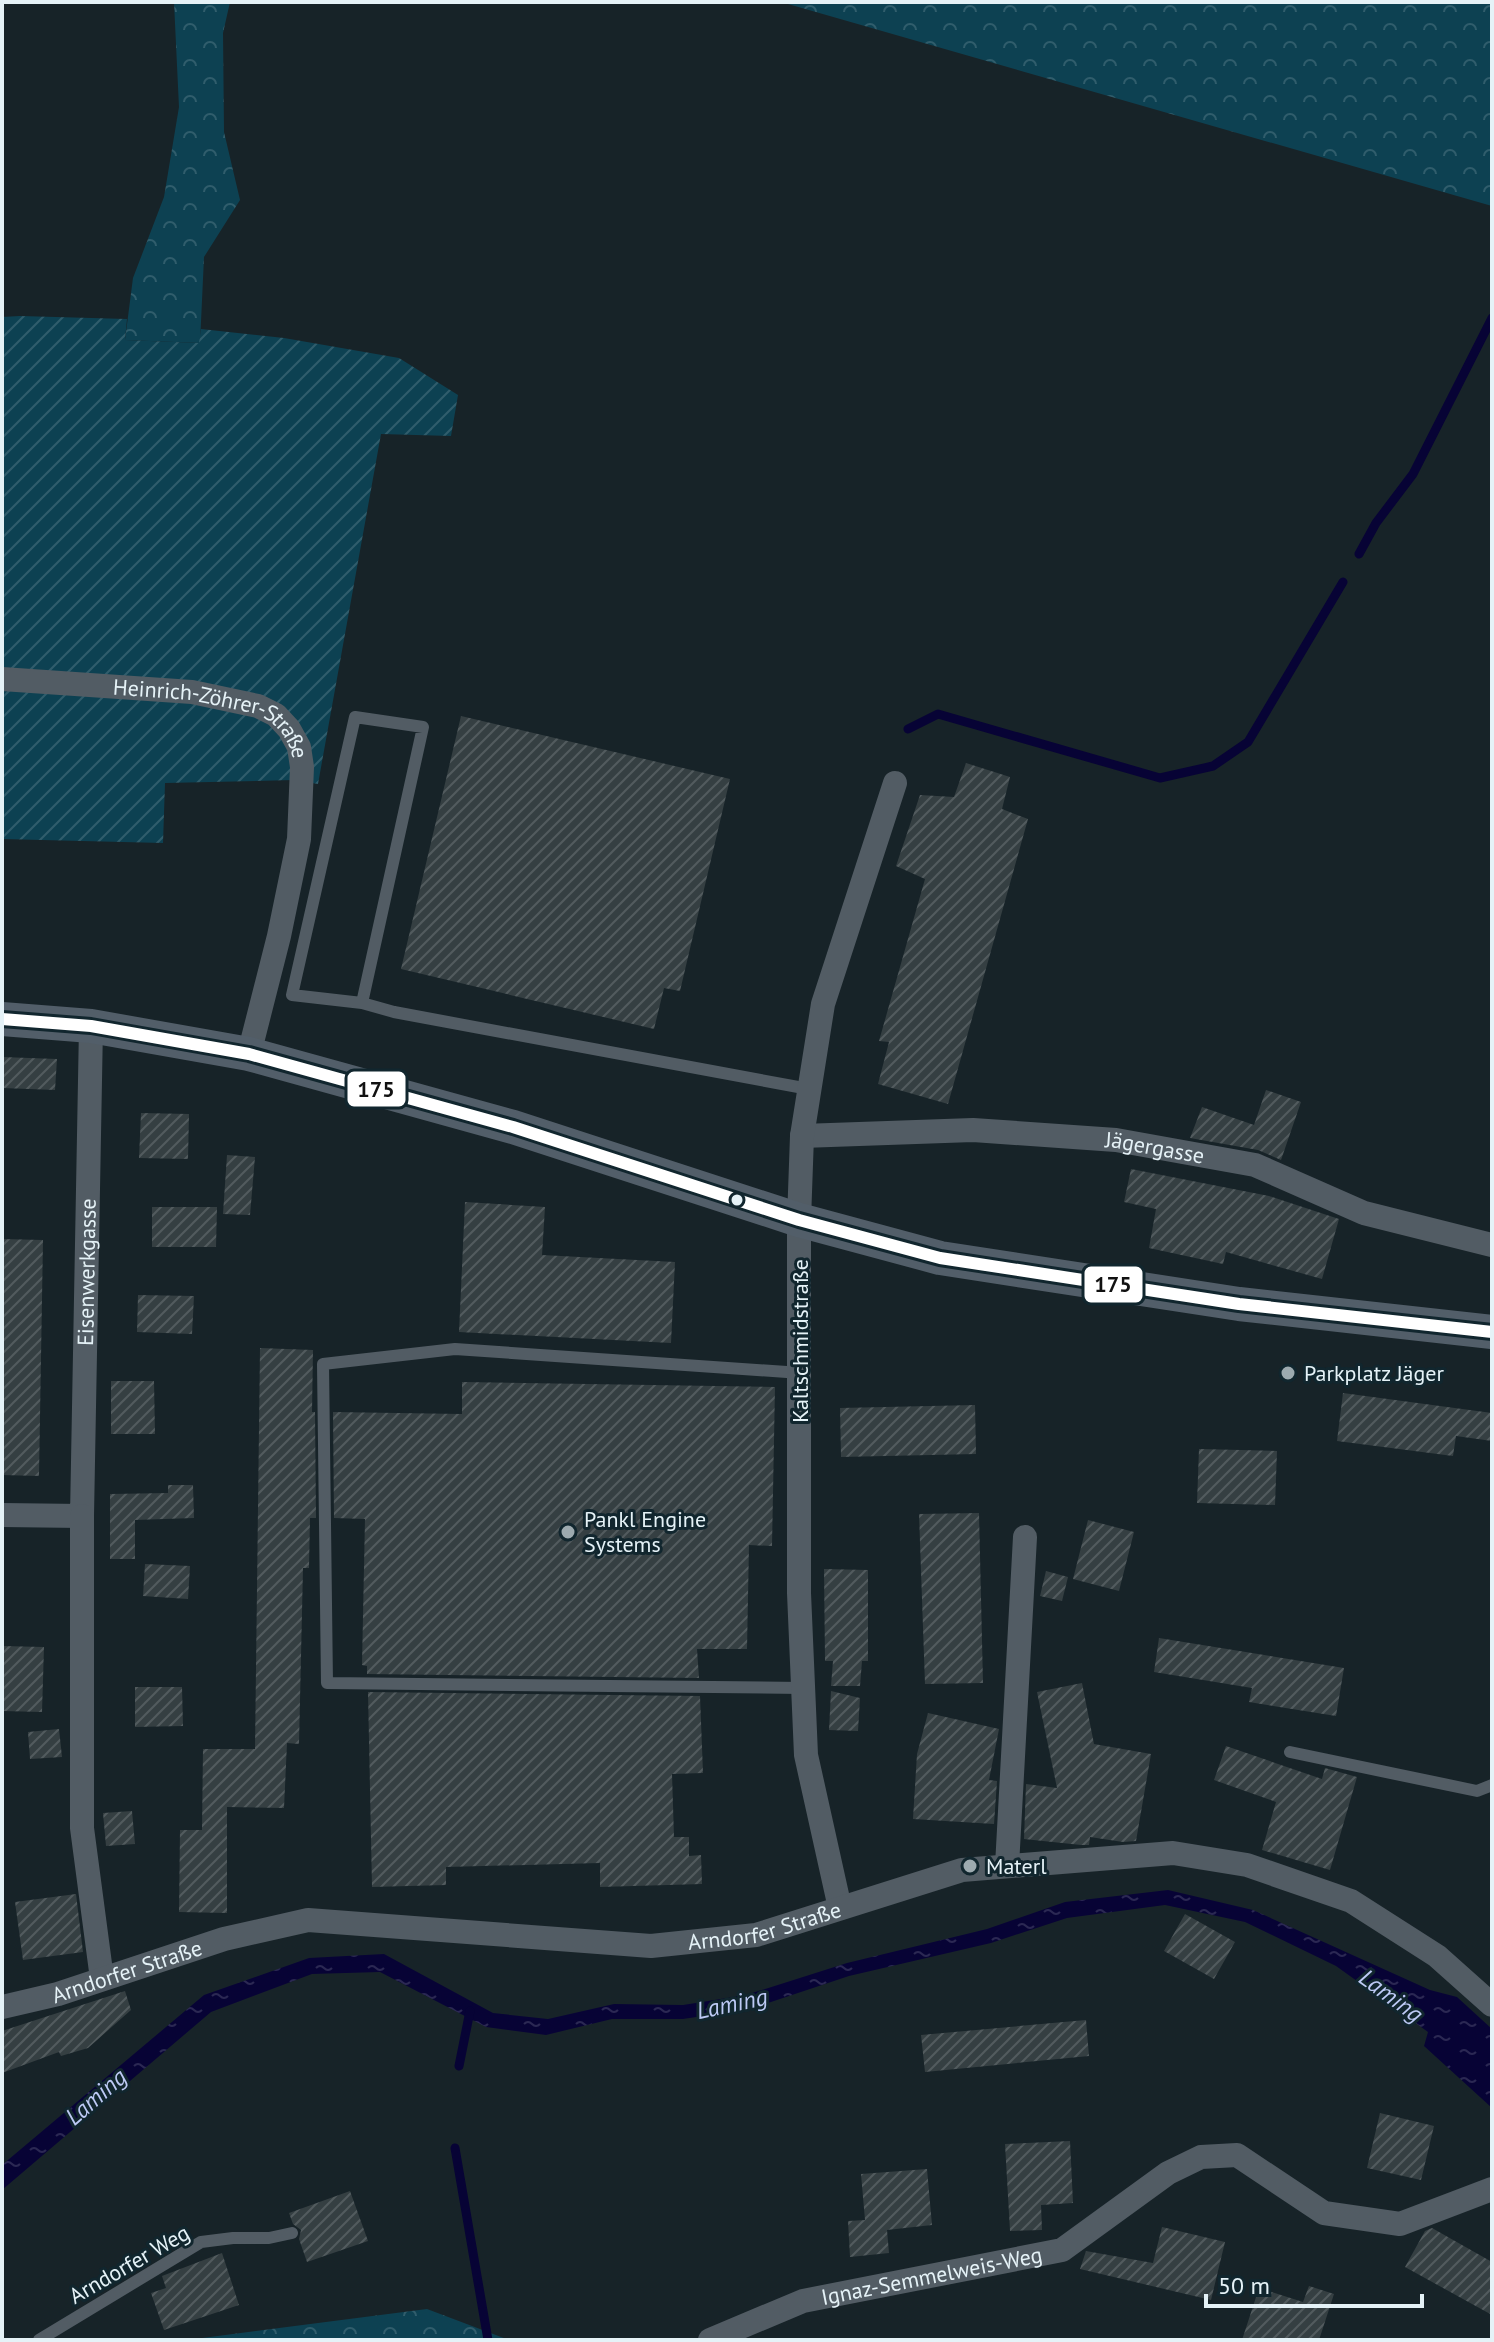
<svg xmlns="http://www.w3.org/2000/svg" width="1494" height="2342" font-family="'PT Sans',sans-serif">
	<style>
		.forest { fill: url(#forest-crowns) }
		.garden { fill: url(#garden-furrows) }
		.water { fill: url(#water-ripples) }
		.lines { fill: none; stroke-linecap: round; stroke-linejoin: round }
		.stream { stroke: #070335; stroke-width: 9 }
		.building { fill: url(#building-hatch) }
		.service { stroke: #525c64; stroke-width: 12 }
		.minor { stroke: #525c64; stroke-width: 24 }
		.secondary { stroke: #525e69; stroke-width: 34 }
		.bus-1-casing { stroke: #11262e; stroke-width: 18 }
		.bus-1 { stroke: #fff; stroke-width: 12 }
		.bus-dot { fill: #e5f2f7; stroke: #11262e; stroke-width: 3 }
		.poi-dot { fill: #9daaaf; stroke: #11262e; stroke-width: 3 }
		.labels { text-anchor: middle; stroke-width: 6; stroke-linejoin: round; paint-order: stroke }
		.street-label { font-size: 22px; fill: #e5f2f7; stroke: #11262e }
		.poi-label { font-size: 22px; fill: #e5f2f7; stroke: #11262e; text-anchor: start }
		.water-label { font-size: 24px; font-style: italic; fill: #bdcaf5; stroke: #11262e }
		.line-badge { stroke: #11262e; stroke-width: 3 }
		.pale-badge-label { font-size: 22px; text-anchor: middle; font-weight: bold; fill: #111 }
	</style>
	<defs>
		<pattern id="forest-crowns" width="20" height="18" patternUnits="userSpaceOnUse" patternTransform="scale(2)"><rect width="20" height="18" fill="#0d4152"/><path d="M2 6a3 3 0 1 1 6 0M12 15a3 3 0 1 1 6 0" fill="none" stroke="#305d6c"/></pattern>
		<pattern id="garden-furrows" width="10" height="10" patternUnits="userSpaceOnUse" patternTransform="scale(2)"><rect width="10" height="10" fill="#0d4152"/><path d="M-1 1l2-2M0 10L10 0M9 11l2-2" fill="none" stroke="#305d6c"/></pattern>
		<pattern id="water-ripples" width="26" height="14" patternUnits="userSpaceOnUse" patternTransform="scale(2)"><rect width="26" height="14" fill="#070335"/><path d="M2 4q2-2 4 0t4 0M15 11q2-2 4 0t4 0" fill="none" stroke="#2b2853"/></pattern>
		<pattern id="building-hatch" width="6" height="6" patternUnits="userSpaceOnUse" patternTransform="scale(2)"><rect width="6" height="6" fill="#353f42"/><path d="M-1 1l2-2M0 6l6-6M5 7l2-2" fill="none" stroke="#525b5e"/></pattern>
	</defs>
	<rect width="100%" height="100%" fill="#172328"/>
	<!-- forest -->
	<path class="forest" d="M 174,2 L 230,2 L 223,33 L 224,132 L 240,200 L 204,257 L 200,343 L 125,340 L 133,278 L 164,197 L 179,107 Z
		M 781,2 L 1492,2 L 1492,206 Z
		M 427,2309 L 509,2340 L 187,2340 Z"/>
	<!-- garden -->
	<path class="garden" d="M 20,316 L 127,319 L 125,340 L 199,343 L 201,329 L 284,338 L 399,358 L 458,395 L 451,436 L 381,434 L 318,784 L 294,780 L 165,783 L 163,843 L 2,839 L 2,317 Z"/>
	<!-- water -->
	<path class="water" d="M 1168,1890 L 1253,1910 L 1430,1990 L 1457,1997 L 1492,2029 L 1492,2108 L 1424,2046 L 1428,2032 L 1336,1966 L 1245,1922 L 1165,1905 L 1067,1918 L 991,1943 L 849,1976 L 750,2009 L 683,2019 L 612,2019 L 546,2035 L 486,2027 L 380,1972 L 312,1974 L 211,2012 L 2,2190 L 2,2165 L 204,1995 L 309,1958 L 384,1954 L 493,2013 L 548,2019 L 614,2004 L 683,2005 L 746,1995 L 847,1963 L 987,1929 L 1065,1902 Z"/>
	<g class="lines">
		<!-- stream -->
		<path class="stream" d="M 1359,554 L 1376,523 L 1413,474 L 1492,318
			M 908,729 L 938,714 L 1160,778 L 1213,766 L 1248,742 L 1343,582
			M 459,2066 L 470,2011
			M 455,2148 L 488,2340"/>
	</g>
	<!-- building -->
	<path class="building" d="M 461,716 L 730,779 L 680,991 L 664,988 L 654,1029 L 401,969 Z
		M 966,763 L 1010,777 L 1002,809 L 1028,819 L 948,1104 L 878,1084 L 889,1042 L 879,1041 L 925,879 L 896,866 L 920,795 L 954,797 Z
		M 2,1057 L 57,1059 L 55,1090 L 2,1088 Z
		M 1266,1090 L 1301,1102 L 1281,1160 L 1258,1150 L 1190,1138 L 1202,1107 L 1254,1125 Z
		M 141,1113 L 189,1114 L 188,1159 L 139,1158 Z
		M 227,1155 L 255,1157 L 250,1215 L 223,1214 Z
		M 1131,1169 L 1269,1196 L 1339,1219 L 1322,1279 L 1226,1252 L 1223,1264 L 1149,1248 L 1156,1209 L 1124,1202 Z
		M 465,1202 L 545,1207 L 542,1255 L 675,1262 L 671,1343 L 459,1332 Z
		M 152,1207 L 217,1207 L 216,1247 L 152,1247 Z
		M 2,1239 L 43,1240 L 39,1476 L 2,1475 Z
		M 138,1295 L 194,1296 L 192,1334 L 137,1332 Z
		M 260,1348 L 313,1350 L 312,1412 L 315,1412 L 316,1518 L 310,1518 L 309,1568 L 303,1568 L 299,1744 L 287,1743 L 284,1808 L 227,1807 L 227,1913 L 179,1912 L 180,1830 L 202,1830 L 203,1749 L 255,1749 Z
		M 111,1381 L 154,1381 L 155,1434 L 111,1434 Z
		M 462,1382 L 775,1387 L 772,1546 L 749,1545 L 747,1649 L 697,1649 L 699,1678 L 367,1674 L 367,1666 L 362,1665 L 365,1519 L 334,1518 L 333,1412 L 462,1414 Z
		M 1343,1393 L 1492,1413 L 1492,1441 L 1456,1436 L 1453,1456 L 1337,1441 Z
		M 975,1405 L 976,1454 L 841,1457 L 840,1408 Z
		M 1199,1449 L 1277,1451 L 1275,1505 L 1197,1503 Z
		M 168,1485 L 193,1485 L 194,1518 L 135,1520 L 135,1559 L 110,1559 L 110,1494 L 168,1493 Z
		M 979,1513 L 983,1683 L 925,1684 L 919,1514 Z
		M 1088,1520 L 1134,1532 L 1119,1591 L 1073,1579 Z
		M 145,1564 L 190,1566 L 188,1599 L 143,1596 Z
		M 824,1569 L 868,1570 L 868,1661 L 862,1661 L 860,1686 L 831,1686 L 833,1661 L 825,1661 Z
		M 1046,1571 L 1068,1577 L 1062,1601 L 1040,1596 Z
		M 1159,1638 L 1344,1668 L 1336,1716 L 1249,1702 L 1252,1688 L 1154,1672 Z
		M 2,1646 L 44,1647 L 42,1712 L 2,1711 Z
		M 1082,1683 L 1094,1744 L 1151,1754 L 1136,1841 L 1123,1842 L 1090,1837 L 1089,1845 L 1081,1845 L 1024,1839 L 1026,1784 L 1057,1788 L 1037,1692 Z
		M 135,1687 L 182,1687 L 183,1726 L 135,1727 Z
		M 831,1691 L 860,1698 L 858,1731 L 829,1730 Z
		M 368,1692 L 700,1696 L 703,1773 L 672,1774 L 674,1837 L 689,1837 L 689,1856 L 701,1855 L 702,1884 L 600,1887 L 600,1863 L 446,1867 L 446,1885 L 372,1887 Z
		M 928,1713 L 999,1729 L 989,1780 L 997,1781 L 994,1824 L 913,1819 L 917,1754 Z
		M 59,1729 L 62,1757 L 30,1759 L 28,1732 Z
		M 1226,1746 L 1322,1779 L 1325,1768 L 1357,1777 L 1330,1870 L 1262,1850 L 1276,1802 L 1214,1780 Z
		M 132,1811 L 135,1844 L 106,1846 L 103,1813 Z
		M 76,1894 L 83,1952 L 23,1960 L 15,1902 Z
		M 1185,1914 L 1235,1942 L 1214,1979 L 1164,1951 Z
		M 125,1991 L 131,2010 L 88,2048 L 61,2056 L 59,2052 L 2,2073 L 2,2031 Z
		M 1086,2020 L 1089,2056 L 925,2072 L 921,2035 Z
		M 1380,2113 L 1434,2126 L 1421,2180 L 1367,2168 Z
		M 1070,2141 L 1073,2203 L 1041,2205 L 1042,2230 L 1010,2231 L 1005,2144 Z
		M 927,2169 L 932,2225 L 887,2230 L 889,2253 L 850,2257 L 848,2221 L 865,2220 L 861,2174 Z
		M 350,2191 L 368,2241 L 307,2262 L 299,2239 L 301,2230 L 293,2224 L 289,2213 Z
		M 1162,2227 L 1225,2242 L 1211,2300 L 1080,2269 L 1086,2251 L 1153,2263 Z
		M 1432,2228 L 1492,2262 L 1492,2315 L 1405,2267 L 1425,2231 Z
		M 222,2253 L 239,2305 L 164,2330 L 151,2293 L 166,2288 L 162,2276 Z
		M 1309,2286 L 1334,2294 L 1319,2340 L 1242,2340 L 1259,2288 L 1303,2302 Z"/>
	<g class="lines">
		<!-- service -->
		<path class="service" d="M 362,1003 L 292,995 L 355,717 L 423,727 L 362,1003 L 394,1012 L 809,1089
			M 801,1373 L 455,1349 L 323,1364 L 327,1683 L 803,1688
			M 1290,1752 L 1477,1791 L 1492,1785
			M 39,2340 L 201,2242 L 233,2238 L 269,2238 L 292,2233"/>
		<!-- minor -->
		<g class="minor">
			<path id="s1" d="M 2,679 L 192,692 L 258,706 L 276,715 L 289,729 L 299,747 L 302,767 L 299,839 L 279,936 L 249,1054"/>
			<path id="s2" d="M 802,1136 L 973,1130 L 1116,1140 L 1255,1165 L 1364,1213 L 1492,1245"/>
			<path id="s3" d="M 2,1515 L 82,1516 L 91,1026"/>
			<path d="M 82,1516 L 82,1828 L 102,1979"/>
			<path d="M 1007,1866 L 1025,1537"/>
			<path d="M 840,1908 L 806,1755 L 799,1593 L 799,1220 L 802,1136 L 823,1004 L 895,783"/>
			<path id="s4" d="M 2,2007 L 58,1994 L 224,1939 L 308,1920 L 651,1946 L 756,1935 L 962,1870 L 1173,1853 L 1247,1865 L 1351,1901 L 1437,1956 L 1492,2005"/>
			<path id="s5" d="M 710,2340 L 803,2301 L 1062,2250 L 1168,2173 L 1201,2157 L 1237,2155 L 1324,2213 L 1400,2224 L 1492,2189"/>
		</g>
		<!-- secondary -->
		<path class="secondary" d="M 2,1019 L 91,1026 L 249,1054 L 513,1127 L 799,1220 L 940,1258 L 1239,1304 L 1492,1332"/>
		<defs>
			<path id="bus-1" d="M 2,1019 L 91,1026 L 249,1054 L 513,1127 L 799,1220 L 940,1258 L 1239,1304 L 1492,1332"/>
		</defs>
		<!-- bus-1 casing -->
		<use href="#bus-1" class="bus-1-casing"/>
		<!-- bus-1 -->
		<use href="#bus-1" class="bus-1"/>
	</g>
	<!-- markers -->
	<circle class="bus-dot" cx="737" cy="1200" r="7"/>
	<g class="poi-dot">
		<circle cx="1288" cy="1373" r="8"/>
		<circle cx="568" cy="1532" r="8"/>
		<circle cx="970" cy="1866" r="8"/>
	</g>
	<g class="labels">
		<!-- street labels -->
		<g class="street-label">
			<text dy="8" stroke="none"><textPath href="#s1" startOffset="220">Heinrich-Zöhrer-Straße</textPath></text>
			<text dy="8" stroke="none"><textPath href="#s2" startOffset="354">Jägergasse</textPath></text>
			<text dy="8" stroke="none"><textPath href="#s3" startOffset="324">Eisenwerkgasse</textPath></text>
			<text transform="translate(800 1341) rotate(-90)" y="8">Kaltschmidstraße</text>
			<text dy="8" stroke="none"><textPath href="#s4" startOffset="778">Arndorfer Straße</textPath></text>
			<text dy="8" stroke="none"><textPath href="#s4" startOffset="130">Arndorfer Straße</textPath></text>
			<text transform="translate(129 2264) rotate(-30)" y="8">Arndorfer Weg</text>
			<text dy="8" stroke="none"><textPath href="#s5" startOffset="232">Ignaz-Semmelweis-Weg</textPath></text>
		</g>
		<!-- poi labels -->
		<g class="poi-label">
			<text x="1304" y="1381">Parkplatz Jäger</text>
			<text x="584" y="1527">Pankl Engine<tspan x="584" dy="25">Systems</tspan></text>
			<text x="986" y="1874">Materl</text>
		</g>
		<!-- water labels -->
		<g class="water-label">
			<text transform="translate(1391 1996) rotate(36)" y="8">Laming</text>
			<text transform="translate(732 2004) rotate(-12)" y="8">Laming</text>
			<text transform="translate(96 2097) rotate(-41)" y="8">Laming</text>
		</g>
	</g>
	<g class="line-badge">
		<rect x="346" y="1070" width="61" height="38" rx="8" fill="#fff"/>
		<rect x="1083" y="1265" width="61" height="39" rx="8" fill="#fff"/>
	</g>
	<g class="pale-badge-label">
		<text x="376" y="1097">175</text>
		<text x="1113" y="1292">175</text>
	</g>
	<!-- border -->
	<rect width="1494" height="2342" fill="none" stroke="#e5f2f7" stroke-width="8"/>
	<!-- scale -->
	<path d="M1206 2294v12h216v-12" fill="none" stroke="#e5f2f7" stroke-width="4"/>
	<text x="1218" y="2294" font-size="24" fill="#e5f2f7" stroke="#11262e" stroke-width="6" paint-order="stroke">50 m</text>
</svg>
